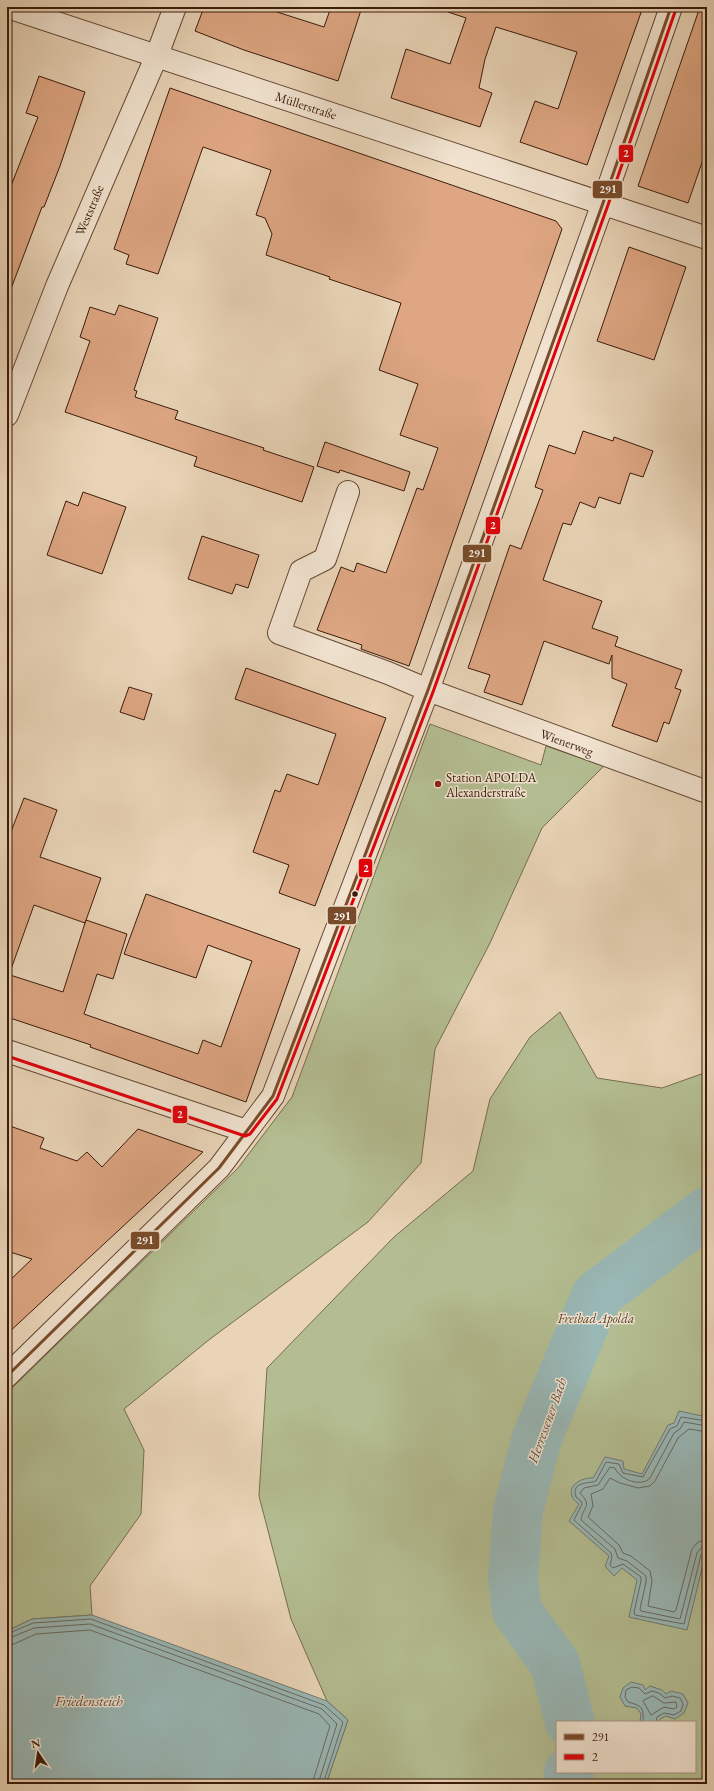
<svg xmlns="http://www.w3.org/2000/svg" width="714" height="1791" font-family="'EB Garamond',serif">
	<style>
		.green { fill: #b3bd91; stroke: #776c4e; fill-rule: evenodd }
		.water { fill: #99b7b5; stroke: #737971 }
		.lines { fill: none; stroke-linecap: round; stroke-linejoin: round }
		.shore { stroke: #6a6960; stroke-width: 1 }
		.river { stroke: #99b7b5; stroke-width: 50 }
		.building { fill: #dea683; stroke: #3b1b0a }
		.minor-casing { stroke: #664935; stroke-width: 24 }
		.minor { stroke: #f1e3d0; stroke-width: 22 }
		.bus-1-casing { stroke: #f1e3d0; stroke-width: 6 }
		.bus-2-casing { stroke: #f1e3d0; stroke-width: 6 }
		.bus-1 { stroke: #7a4b2a; stroke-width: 3 }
		.bus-2 { stroke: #e3000b; stroke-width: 3 }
		.poi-dot { fill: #8f2418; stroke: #f1e3d0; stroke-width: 1.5 }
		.bus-dot { fill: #3b1b0a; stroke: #f1e3d0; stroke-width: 1.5 }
		.labels { text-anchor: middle; stroke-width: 3; stroke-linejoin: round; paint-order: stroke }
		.street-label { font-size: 13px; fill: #3b1b0a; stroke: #f1e3d0 }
		.poi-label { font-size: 13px; fill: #3b1b0a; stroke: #f1e3d0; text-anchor: start }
		.park-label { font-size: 13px; font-style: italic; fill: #59442c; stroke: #f1e3d0 }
		.water-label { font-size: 14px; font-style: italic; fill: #574a3d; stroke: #f1e3d0 }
		.line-badge { stroke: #f1e3d0; stroke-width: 1.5 }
		.badge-label { font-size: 11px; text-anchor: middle; font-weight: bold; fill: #fff }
	</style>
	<rect width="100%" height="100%" fill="#e9d4b7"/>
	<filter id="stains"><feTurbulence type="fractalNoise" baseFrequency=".005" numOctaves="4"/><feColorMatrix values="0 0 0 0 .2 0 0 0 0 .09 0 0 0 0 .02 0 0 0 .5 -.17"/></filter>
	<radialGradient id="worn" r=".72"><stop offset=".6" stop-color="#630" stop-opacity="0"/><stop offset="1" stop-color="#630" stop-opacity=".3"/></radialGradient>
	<!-- green -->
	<path class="green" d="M 430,724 L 541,765 L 546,746 L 604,766 L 542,828 L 490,943 L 435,1049 L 421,1163 L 368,1222 L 210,1339 L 124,1409 L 144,1450 L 141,1514 L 90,1586 L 92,1615 L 32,1619 L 7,1631 L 7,1395 L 14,1386 L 238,1168 L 292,1097 Z
		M 560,1012 L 597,1078 L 662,1088 L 707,1072 L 707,1784 L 326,1784 L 348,1720 L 327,1701 L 291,1619 L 259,1496 L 267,1368 L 394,1237 L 473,1171 L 490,1099 L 530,1037 ZM 557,1722 L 695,1722 L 695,1772 L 557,1772 Z"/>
	<!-- water -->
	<path class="water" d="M 679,1411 L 707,1417 L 707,1548 L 687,1630 L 629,1617 L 637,1580 L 622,1568 L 614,1576 L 605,1566 L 609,1556 L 569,1521 L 579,1504 C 561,1492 577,1477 593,1478 L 605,1457 L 623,1461 L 624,1469 L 642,1474 L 668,1425 L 674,1423 Z
		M 92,1615 L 327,1701 L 348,1720 L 326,1784 L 7,1784 L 7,1631 L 32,1619 Z
		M 631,1682 L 643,1685 L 645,1690 L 650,1686 L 662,1690 L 666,1694 L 671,1691 L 683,1694 L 688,1703 L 684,1713 L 675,1719 L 666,1716 L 660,1719 L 659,1722 L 640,1722 L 641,1714 L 637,1708 L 625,1706 L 620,1697 L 623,1688 Z"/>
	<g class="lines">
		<!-- shore -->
		<path class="shore" d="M 707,1421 L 681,1417 L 677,1426 L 670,1429 L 643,1477 L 623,1473 L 619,1464 L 606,1462 L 596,1481 C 588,1484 571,1481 576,1497 L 581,1501 L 582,1504 L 574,1520 L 611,1553 L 612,1557 L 610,1565 L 613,1568 L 623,1564 L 641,1577 L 641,1581 L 634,1612 L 635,1615 L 684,1624 L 701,1555 L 704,1552 L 707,1551
			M 707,1426 L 684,1422 L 680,1429 L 674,1433 L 650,1478 C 641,1488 619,1479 615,1468 L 610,1467 L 598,1485 L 584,1488 L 580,1493 C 593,1507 583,1506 581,1520 L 615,1549 L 618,1558 L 627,1561 L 646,1576 L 646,1582 L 640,1609 L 641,1611 L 680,1619 L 697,1553 L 701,1548 L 707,1546
			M 707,1432 L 689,1429 L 678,1438 L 655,1481 L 650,1486 L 638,1488 L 620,1483 L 610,1478 L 603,1489 L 591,1494 L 593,1506 L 588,1517 L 619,1545 L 623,1553 L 631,1556 L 650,1571 L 652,1581 L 648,1606 L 674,1612 L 676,1610 L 692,1549 L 698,1542 L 707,1540
			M 7,1634 L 33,1623 L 91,1619 L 324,1705 L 343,1722 L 323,1784
			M 7,1639 L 34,1628 L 90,1624 L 322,1709 L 337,1724 L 318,1784
			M 7,1645 L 14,1644 L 36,1634 L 90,1630 L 319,1714 L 330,1726 L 312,1784
			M 653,1696 L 664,1703 L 676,1702 L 677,1707 L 674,1709 L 664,1707 L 651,1715 L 643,1701 Z
			M 643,1722 C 644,1707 642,1706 628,1702 L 625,1697 L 626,1690 L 632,1687 L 639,1688 L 645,1694 L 652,1691 L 659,1693 L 665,1698 L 672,1696 L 680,1698 L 683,1704 L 681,1711 L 674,1715 L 664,1713 L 657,1717 L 656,1722"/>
		<!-- river -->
		<path class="river" d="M 570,1722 L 555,1664 L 517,1611 L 513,1578 L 518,1510 L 537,1438 L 596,1296 L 707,1212
			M 568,1784 L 569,1772"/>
	</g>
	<!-- building -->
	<path class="building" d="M 204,7 L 279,7 L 277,12 L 324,27 L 331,7 L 362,7 L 338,81 L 244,50 L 195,31 Z
		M 448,7 L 643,7 L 587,165 L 520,142 L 535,101 L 558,109 L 577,52 L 496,27 L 485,59 L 479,88 L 492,93 L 480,127 L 391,98 L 406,49 L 450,64 L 466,18 L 448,12 Z
		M 700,7 L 707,7 L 707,148 L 688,203 L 638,186 Z
		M 39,76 L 85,92 L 60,166 L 44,207 L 42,207 L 9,294 L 7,293 L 7,196 L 38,117 L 26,113 Z
		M 170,88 L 556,221 L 562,229 L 409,666 L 361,649 L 362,645 L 317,630 L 341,567 L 354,572 L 357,563 L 386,573 L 417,488 L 423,490 L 438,448 L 400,435 L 418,384 L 379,370 L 401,303 L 329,279 L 330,277 L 266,255 L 272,234 L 265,218 L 256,215 L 271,170 L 203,147 L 158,274 L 126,264 L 129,255 L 114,249 Z
		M 629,247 L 686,267 L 654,360 L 597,341 Z
		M 119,305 L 158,318 L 134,390 L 137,391 L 135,397 L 178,411 L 175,419 L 264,448 L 263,450 L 314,467 L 302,502 L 194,466 L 197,457 L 65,412 L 90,341 L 80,337 L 90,307 L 115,315 Z
		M 583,431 L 613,441 L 614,437 L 653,451 L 643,477 L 630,473 L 620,504 L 599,497 L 595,508 L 580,502 L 571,525 L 563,523 L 543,580 L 602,601 L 592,628 L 618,637 L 615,646 L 682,670 L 675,688 L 681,690 L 669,724 L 664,722 L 657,742 L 612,726 L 627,684 L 612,678 L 612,655 L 609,664 L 544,641 L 522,705 L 484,692 L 490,675 L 468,668 L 510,545 L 521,549 L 543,490 L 535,487 L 549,445 L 575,454 Z
		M 325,442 L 410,472 L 404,491 L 340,470 L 339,473 L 317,466 Z
		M 83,492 L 126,507 L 102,574 L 47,555 L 66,501 L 78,506 Z
		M 202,536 L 259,555 L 248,588 L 236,584 L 232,594 L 188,579 Z
		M 246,668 L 386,718 L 315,906 L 279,893 L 289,865 L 253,852 L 275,790 L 280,792 L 287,774 L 318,785 L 336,734 L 235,699 Z
		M 129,687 L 152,694 L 144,720 L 120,712 Z
		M 24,798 L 57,810 L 40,857 L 101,878 L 85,923 L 86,920 L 127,934 L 113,979 L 97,974 L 84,1014 L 198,1054 L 203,1040 L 221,1047 L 252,961 L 208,945 L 196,978 L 124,954 L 146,894 L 300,949 L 246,1102 L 90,1047 L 91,1045 L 7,1017 L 7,974 L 63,992 L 85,923 L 34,905 L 10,972 L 7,971 L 7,842 Z
		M 7,1125 L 44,1138 L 40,1148 L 77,1161 L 87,1152 L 102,1167 L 138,1129 L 203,1152 L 7,1334 L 7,1283 L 32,1259 L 7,1251 Z"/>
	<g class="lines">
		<defs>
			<path id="minor" d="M 8,7 L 707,238
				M 7,415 L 57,286 L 157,55 L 175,7
				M 348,492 L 325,559 L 301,571 L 279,633 L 388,673 L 428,690 L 707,792
				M 7,1051 L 246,1131
				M 7,1376 L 219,1168 L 273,1096 L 428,690 L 603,203 L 671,7"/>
		</defs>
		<!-- minor casing -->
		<use href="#minor" class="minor-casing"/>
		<!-- minor -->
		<use href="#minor" class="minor"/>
		<defs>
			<path id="bus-1" d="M 7,1376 L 219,1168 L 273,1096 L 428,690 L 603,203 L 671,7"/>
			<path id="bus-2" d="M 7,1056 L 245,1136 L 250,1134 L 277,1099 L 433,692 L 608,205 L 676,9"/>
		</defs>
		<!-- bus-1 casing -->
		<use href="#bus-1" class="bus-1-casing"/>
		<!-- bus-2 casing -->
		<use href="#bus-2" class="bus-2-casing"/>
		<!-- bus-1 -->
		<use href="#bus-1" class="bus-1"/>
		<!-- bus-2 -->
		<use href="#bus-2" class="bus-2"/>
	</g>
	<!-- markers -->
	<circle class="poi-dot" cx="438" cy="784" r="4"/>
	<circle class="bus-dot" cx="355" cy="894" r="3.5"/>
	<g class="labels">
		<!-- street labels -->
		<g class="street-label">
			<text transform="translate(306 105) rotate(18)" y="5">Müllerstraße</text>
			<text transform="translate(89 210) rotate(-67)" y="5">Weststraße</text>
			<text transform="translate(567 742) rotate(20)" y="5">Wienerweg</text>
		</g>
		<!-- poi labels -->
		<g class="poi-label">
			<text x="446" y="782">Station APOLDA<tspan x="446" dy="15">Alexanderstraße</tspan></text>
		</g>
		<!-- park labels -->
		<g class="park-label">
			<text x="596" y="1323">Freibad Apolda</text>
		</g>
		<!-- water labels -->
		<g class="water-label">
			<text transform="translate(547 1420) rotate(-70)" y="5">Herressener Bach</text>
			<text x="89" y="1706">Friedensteich</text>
		</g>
	</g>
	<g class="line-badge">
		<rect x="618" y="144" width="16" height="19" rx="4" fill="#e3000b"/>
		<rect x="592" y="180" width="31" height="19" rx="4" fill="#7a4b2a"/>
		<rect x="485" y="516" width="16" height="19" rx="4" fill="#e3000b"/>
		<rect x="462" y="544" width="30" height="19" rx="4" fill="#7a4b2a"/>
		<rect x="358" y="858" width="15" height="20" rx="4" fill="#e3000b"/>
		<rect x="327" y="906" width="30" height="19" rx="4" fill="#7a4b2a"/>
		<rect x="172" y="1105" width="16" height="19" rx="4" fill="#e3000b"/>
		<rect x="130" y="1231" width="30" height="19" rx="4" fill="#7a4b2a"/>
	</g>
	<g class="badge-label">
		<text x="626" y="157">2</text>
		<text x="608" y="193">291</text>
		<text x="493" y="529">2</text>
		<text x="477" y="557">291</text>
		<text x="366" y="872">2</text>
		<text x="342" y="920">291</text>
		<text x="180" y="1118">2</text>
		<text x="145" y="1244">291</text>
	</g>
	<!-- margin -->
	<rect width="714" height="1791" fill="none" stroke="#e9d4b7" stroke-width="24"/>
	<rect x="8" y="8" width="698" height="1775" fill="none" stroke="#3b1b0a" stroke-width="2"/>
	<rect x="12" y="12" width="690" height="1767" fill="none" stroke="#3b1b0a"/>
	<!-- legend -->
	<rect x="556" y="1721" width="140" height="52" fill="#f1e3d0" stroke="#a89381"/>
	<rect x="564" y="1734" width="20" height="6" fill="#7a4b2a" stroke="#a89381"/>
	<text x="592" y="1741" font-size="12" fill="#3b1b0a">291</text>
	<rect x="564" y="1754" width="20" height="6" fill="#e3000b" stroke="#a89381"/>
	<text x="592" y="1761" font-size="12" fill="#3b1b0a">2</text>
	<!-- north arrow -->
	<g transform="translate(38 1753) rotate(347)" stroke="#f1e3d0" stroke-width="3" paint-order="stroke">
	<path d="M0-3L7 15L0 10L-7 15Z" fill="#3b1b0a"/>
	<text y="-6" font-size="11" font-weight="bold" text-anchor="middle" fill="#3b1b0a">N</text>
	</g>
	<rect width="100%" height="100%" filter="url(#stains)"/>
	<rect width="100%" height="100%" fill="url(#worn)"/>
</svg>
